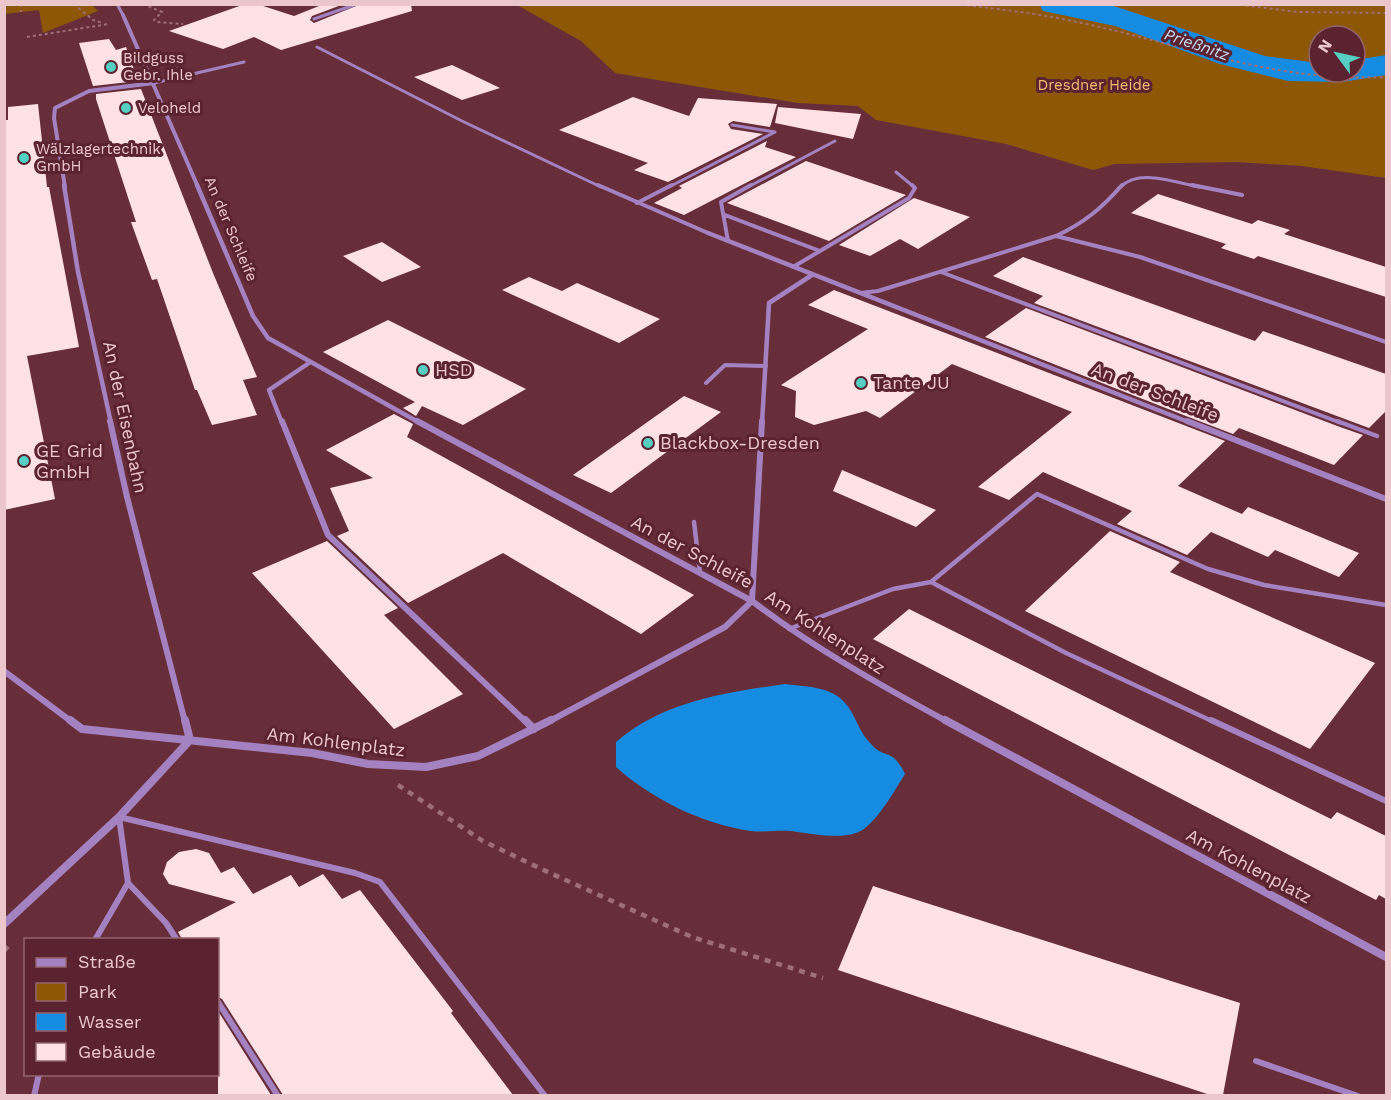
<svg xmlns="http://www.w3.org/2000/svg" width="1391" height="1100" font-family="'Work Sans',sans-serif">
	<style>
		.green { fill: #8d5706; fill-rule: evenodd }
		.water { fill: #168be2 }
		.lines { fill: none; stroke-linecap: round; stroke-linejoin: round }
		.river { fill: #168be2; fill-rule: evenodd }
		.building { fill: #fee1e5 }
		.path-far1 { stroke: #9f6f78; stroke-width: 2; stroke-dasharray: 3 3; stroke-linecap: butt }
		.path { stroke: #9f6f78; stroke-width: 4.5; stroke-dasharray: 6 6; stroke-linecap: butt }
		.lane-far3 { stroke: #a482c2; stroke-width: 3 }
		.lane-far2 { stroke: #a482c2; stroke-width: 4 }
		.lane-far1 { stroke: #a482c2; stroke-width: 4.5 }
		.lane { stroke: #a482c2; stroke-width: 6 }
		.street-far3 { stroke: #a482c2; stroke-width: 4 }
		.street-far2 { stroke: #a482c2; stroke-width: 4.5 }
		.street-far1 { stroke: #a482c2; stroke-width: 6 }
		.street { stroke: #a482c2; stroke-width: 8 }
		.poi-dot { fill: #55cec4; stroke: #5b2330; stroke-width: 2 }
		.labels { text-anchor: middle; stroke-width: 6; stroke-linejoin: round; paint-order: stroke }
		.far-poi-label { font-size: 15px; fill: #ebc7cc; stroke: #5b2330; text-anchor: start }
		.far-park-label { font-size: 15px; fill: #f8b972; stroke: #5b2330 }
		.far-street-label { font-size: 15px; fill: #ebc7cc; stroke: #5b2330 }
		.far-water-label { font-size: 16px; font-style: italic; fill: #c8def4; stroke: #5b2330 }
		.poi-label { font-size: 18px; fill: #ebc7cc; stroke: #5b2330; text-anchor: start }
		.street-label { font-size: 18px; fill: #ebc7cc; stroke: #5b2330 }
	</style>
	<rect width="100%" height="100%" fill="#672e3a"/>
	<!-- green -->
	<path class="green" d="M 5,4 L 92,5 L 98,11 L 43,33 L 39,10 L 5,14 Z
		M 517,5 L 1386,5 L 1386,178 L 1302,166 L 1236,162 L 1115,164 L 1093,170 L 1006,144 L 876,120 L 858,106 L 798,103 L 615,73 L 581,41 ZM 1319,36 L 1355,36 L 1355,72 L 1319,72 Z"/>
	<!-- water -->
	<path class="water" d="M 785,684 C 808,687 835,686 849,708 C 857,720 860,733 871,744 C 885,760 892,747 905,774 C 894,791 881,816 864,829 C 847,841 815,834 797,832 C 782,829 766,833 751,831 C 702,824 652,799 616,767 L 616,742 C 664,701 724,693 785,684 Z"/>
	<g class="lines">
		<!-- river -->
		<path class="river" d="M 1039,4 L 1106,4 L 1117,7 L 1265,56 L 1319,63 L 1319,72 L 1355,72 L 1355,60 L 1386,55 L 1386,75 L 1342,82 L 1288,81 L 1220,64 L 1115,26 L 1043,11 Z"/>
	</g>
	<!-- building -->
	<path class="building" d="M 245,4 L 257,4 L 294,16 L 324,4 L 344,4 L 312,16 L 310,20 L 314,23 L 361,4 L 411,4 L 412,11 L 281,50 L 254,37 L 223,49 L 169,31 Z
		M 109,39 L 116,50 L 126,47 L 138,81 L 93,86 L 79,43 Z
		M 452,65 L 500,88 L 462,100 L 414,77 Z
		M 141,89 L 213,273 L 257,377 L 243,380 L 257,415 L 212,425 L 197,390 L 195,390 L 157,279 L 152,280 L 131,222 L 136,222 L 96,99 L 96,94 Z
		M 633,97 L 689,116 L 698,98 L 777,104 L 770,127 L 733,121 L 728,124 L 731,129 L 763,134 L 668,182 L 634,170 L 648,163 L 559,130 Z
		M 38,104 L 47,187 L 49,187 L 79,347 L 27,356 L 55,499 L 4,510 L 4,120 L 8,120 L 8,107 Z
		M 778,107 L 861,114 L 853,139 L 775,123 Z
		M 767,141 L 765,147 L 796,157 L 684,215 L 654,203 L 682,188 L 679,186 Z
		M 806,161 L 906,195 L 829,241 L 727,203 Z
		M 1158,194 L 1252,224 L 1258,220 L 1290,230 L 1284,234 L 1386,267 L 1386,297 L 1258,256 L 1254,259 L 1221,248 L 1226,244 L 1131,213 Z
		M 914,198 L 970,217 L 918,249 L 900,239 L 870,256 L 839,245 Z
		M 382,242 L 421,267 L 382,282 L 343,256 Z
		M 1023,257 L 1255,341 L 1263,331 L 1386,374 L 1386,411 L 1369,428 L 1034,303 L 1043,296 L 993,276 Z
		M 529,277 L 562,291 L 577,283 L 660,319 L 619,343 L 502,290 Z
		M 834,290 L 1225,441 L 1178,486 L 1242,514 L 1248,507 L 1359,553 L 1339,577 L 1275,550 L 1268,557 L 1211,532 L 1187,555 L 1117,524 L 1132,511 L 1043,472 L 1009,500 L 978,487 L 1072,412 L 952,364 L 880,418 L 866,411 L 814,425 L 795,417 L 796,391 L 781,385 L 868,329 L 808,305 Z
		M 1026,308 L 1340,427 L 1363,435 L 1334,465 L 1239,428 L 1233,434 L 1186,416 L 985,337 Z
		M 388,320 L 526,389 L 463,425 L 422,406 L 416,416 L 403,408 L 415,402 L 323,352 Z
		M 684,396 L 721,412 L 611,493 L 573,475 Z
		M 394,414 L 413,424 L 407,437 L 694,595 L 641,634 L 503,553 L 408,603 L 337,536 L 349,531 L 330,488 L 373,478 L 326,450 Z
		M 842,470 L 936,510 L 916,527 L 833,491 Z
		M 1110,531 L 1180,562 L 1170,572 L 1375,663 L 1310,749 L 1025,611 Z
		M 327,541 L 398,608 L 384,615 L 463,694 L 394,729 L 252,573 Z
		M 909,609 L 1331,819 L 1337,812 L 1386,836 L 1386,899 L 1379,895 L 1376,900 L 873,639 Z
		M 196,849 L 209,853 L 221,873 L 234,867 L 253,894 L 291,875 L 299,887 L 323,874 L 342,899 L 360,890 L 453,1011 L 451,1013 L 513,1095 L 283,1095 L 222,999 L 218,997 L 218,939 L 182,939 L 178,932 L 236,902 L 169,884 L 163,874 L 167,862 L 179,852 Z
		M 873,886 L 1240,1003 L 1223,1095 L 1210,1095 L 838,970 Z
		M 218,1011 L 271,1095 L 218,1095 Z"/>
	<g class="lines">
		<!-- path-far1 -->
		<path class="path-far1" d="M 21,4 L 21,12
			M 74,4 L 93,20 L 103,23
			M 143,4 L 162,12 L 154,20 L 157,22 L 183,24
			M 955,4 C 999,9 1043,14 1086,24 C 1192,47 1274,82 1386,77
			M 1234,4 L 1298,12 L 1386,13
			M 27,37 L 109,24"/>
		<!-- path -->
		<path class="path" d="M 398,785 L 483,841 L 550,873 L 692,937 L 823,978
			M 4,951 L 12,942"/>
		<!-- lane-far3 -->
		<path class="lane-far3" d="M 117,4 L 123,15
			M 314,19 L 357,4
			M 317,47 L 462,121 L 601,187
			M 154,83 L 244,62
			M 896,172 L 914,187
			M 669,187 L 775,132 L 732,125
			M 748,187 L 835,141
			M 1121,187 C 1138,168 1178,183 1199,187"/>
		<!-- lane-far2 -->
		<path class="lane-far2" d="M 598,185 L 708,233
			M 1192,185 L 1242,195
			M 637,203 L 672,185
			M 725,215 L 820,251 L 793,267
			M 1056,236 L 1140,257 L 1386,342
			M 728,241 L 721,202 L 751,185
			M 820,251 L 909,198 L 915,188 L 912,185
			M 941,272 L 1341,423
			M 860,293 L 878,291 L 1056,236 C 1084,223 1102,208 1122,185
			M 706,383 L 725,365 L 766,366"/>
		<!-- lane-far1 -->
		<path class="lane-far1" d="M 1337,421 L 1377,436
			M 694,522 L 700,573
			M 931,582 L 1066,653 L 1214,722
			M 789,629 L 893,589 L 931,582 L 1037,494 L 1208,569 L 1264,585 L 1386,605"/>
		<!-- lane -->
		<path class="lane" d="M 1211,720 L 1386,801
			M 128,883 L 166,923 L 177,940
			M 95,940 L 128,883 L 119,817 L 355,873 L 380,882 L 545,1096
			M 218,1002 L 278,1096
			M 1256,1061 L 1358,1096
			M 34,1096 L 39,1074"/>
		<!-- street-far3 -->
		<path class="street-far3" d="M 123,15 L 198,187
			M 65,187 L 54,118 L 55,108 L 89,91 L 154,83"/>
		<!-- street-far2 -->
		<path class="street-far2" d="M 64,185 L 78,272 L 111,423
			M 197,185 L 253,316 L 268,338 L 420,423
			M 708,233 L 1191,423
			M 282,423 L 269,390 L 309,363
			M 762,423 L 769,303 L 812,275"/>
		<!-- street-far1 -->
		<path class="street-far1" d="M 110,421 L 127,497 L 185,722
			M 282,421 L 328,535 L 526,722
			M 417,421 L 752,601 C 814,648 880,685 948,722
			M 1187,421 L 1386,499
			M 752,601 L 762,421
			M 4,671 L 72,722
			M 548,722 L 725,627 L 752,601"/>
		<!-- street -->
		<path class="street" d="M 70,720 L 82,729 L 312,753 L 368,764 L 426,767 L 478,756 L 551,720
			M 185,720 L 190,740
			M 525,720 L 534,729
			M 945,720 L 1386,957
			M 4,924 L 119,817 L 190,740"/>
	</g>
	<!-- markers -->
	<g class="poi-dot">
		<circle cx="111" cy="67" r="6"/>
		<circle cx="126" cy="108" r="6"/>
		<circle cx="24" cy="158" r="6"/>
		<circle cx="423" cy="370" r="6"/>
		<circle cx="861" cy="383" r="6"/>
		<circle cx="648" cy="443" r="6"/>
		<circle cx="24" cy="461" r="6"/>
	</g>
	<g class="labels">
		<!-- far-poi labels -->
		<g class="far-poi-label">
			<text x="123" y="63">Bildguss<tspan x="123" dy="17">Gebr. Ihle</tspan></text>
			<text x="138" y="113">Veloheld</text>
			<text x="36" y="154">Wälzlagertechnik<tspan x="36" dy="17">GmbH</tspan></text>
		</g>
		<!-- far-park labels -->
		<g class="far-park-label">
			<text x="1094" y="90">Dresdner Heide</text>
		</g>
		<!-- far-street labels -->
		<g class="far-street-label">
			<text transform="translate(231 229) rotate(67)" y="5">An der Schleife</text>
		</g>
		<!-- far-water labels -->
		<g class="far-water-label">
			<text transform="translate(1197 44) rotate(19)" y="6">Prießnitz</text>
		</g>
		<!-- poi labels -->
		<g class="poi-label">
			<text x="435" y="376">HSD</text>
			<text x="873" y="389">Tante JU</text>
			<text x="660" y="449">Blackbox-Dresden</text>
			<text x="36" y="457">GE Grid<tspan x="36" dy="21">GmbH</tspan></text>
		</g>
		<!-- street labels -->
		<g class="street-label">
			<text transform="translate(1155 392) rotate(21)" y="6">An der Schleife</text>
			<text transform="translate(125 417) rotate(78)" y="6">An der Eisenbahn</text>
			<text transform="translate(692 552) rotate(28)" y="6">An der Schleife</text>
			<text transform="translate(825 632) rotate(33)" y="6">Am Kohlenplatz</text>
			<text transform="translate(336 742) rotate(7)" y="6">Am Kohlenplatz</text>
			<text transform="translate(1249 866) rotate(28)" y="6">Am Kohlenplatz</text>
		</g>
	</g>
	<!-- border -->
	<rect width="1391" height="1100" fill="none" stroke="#ebc7cc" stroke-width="12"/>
	<!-- legend -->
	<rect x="24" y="938" width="195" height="138" fill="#5b2330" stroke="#95656e" stroke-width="1.5"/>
	<rect x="36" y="958" width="30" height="9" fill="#a482c2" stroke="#95656e" stroke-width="1.5"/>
	<text x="78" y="968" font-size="18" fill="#ebc7cc">Straße</text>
	<rect x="36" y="983" width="30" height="18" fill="#8d5706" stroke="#95656e" stroke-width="1.5"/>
	<text x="78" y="998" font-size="18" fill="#ebc7cc">Park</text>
	<rect x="36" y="1013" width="30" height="18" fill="#168be2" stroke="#95656e" stroke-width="1.5"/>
	<text x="78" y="1028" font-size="18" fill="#ebc7cc">Wasser</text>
	<rect x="36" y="1043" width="30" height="18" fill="#fee1e5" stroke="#95656e" stroke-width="1.5"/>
	<text x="78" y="1058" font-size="18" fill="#ebc7cc">Gebäude</text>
	<!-- north arrow -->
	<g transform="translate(1337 54) rotate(303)"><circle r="28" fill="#5b2330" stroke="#95656e" stroke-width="1.5"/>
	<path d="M0-4.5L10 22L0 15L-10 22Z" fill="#55cec4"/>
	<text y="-9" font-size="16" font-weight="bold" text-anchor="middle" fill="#ebc7cc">N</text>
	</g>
</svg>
